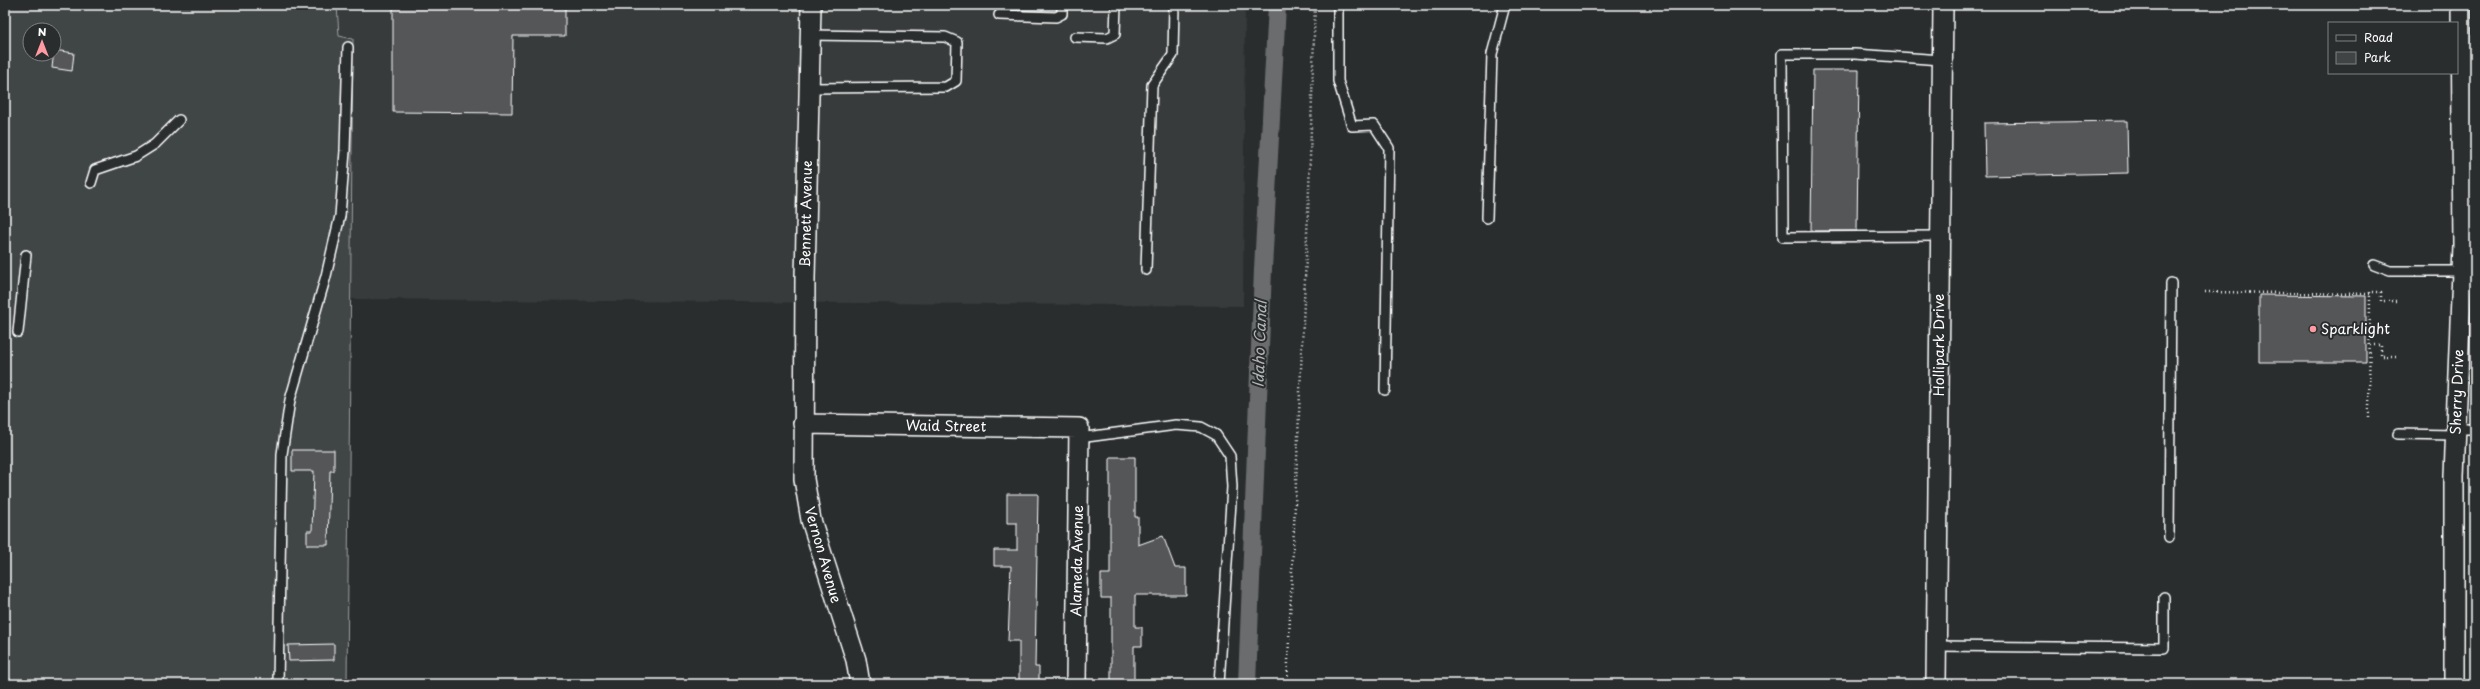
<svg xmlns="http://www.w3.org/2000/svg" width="2480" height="689" font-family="'Playpen Sans',sans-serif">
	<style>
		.built { fill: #373a3b }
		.green { fill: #414445; stroke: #a0a2a2; fill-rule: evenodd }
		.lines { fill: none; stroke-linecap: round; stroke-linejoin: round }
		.canal { stroke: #6a6c6d; stroke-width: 18 }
		.building { fill: #555758; stroke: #fff }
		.service-casing { stroke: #fff; stroke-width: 12 }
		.minor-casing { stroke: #fff; stroke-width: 22 }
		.path { stroke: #fff; stroke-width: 2.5; stroke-dasharray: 1 3; stroke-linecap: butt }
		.service { stroke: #2a2d2e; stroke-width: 9 }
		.minor { stroke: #2a2d2e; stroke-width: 19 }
		.poi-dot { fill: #ff9aa2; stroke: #2a2d2e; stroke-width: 1.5 }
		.labels { text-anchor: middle; stroke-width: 4; stroke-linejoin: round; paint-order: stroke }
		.street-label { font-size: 14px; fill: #fff; stroke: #2a2d2e }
		.poi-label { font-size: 14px; fill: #fff; stroke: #2a2d2e; text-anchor: start }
		.water-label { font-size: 15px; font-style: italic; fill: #b4b6b6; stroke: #2a2d2e }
	</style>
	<rect width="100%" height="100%" fill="#2a2d2e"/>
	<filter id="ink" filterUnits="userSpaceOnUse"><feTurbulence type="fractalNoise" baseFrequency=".025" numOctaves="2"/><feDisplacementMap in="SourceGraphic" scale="8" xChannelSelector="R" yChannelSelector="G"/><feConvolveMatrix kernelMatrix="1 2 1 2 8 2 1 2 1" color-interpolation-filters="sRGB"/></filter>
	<g filter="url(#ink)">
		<!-- built -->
		<path class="built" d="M 337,5 L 1245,5 L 1243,306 L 351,299 L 353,39 L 339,36 Z"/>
		<!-- green -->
		<path class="green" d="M 5,5 L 337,5 L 339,36 L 353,39 L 347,684 L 5,684 ZM 30,30 L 54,30 L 54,54 L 30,54 Z"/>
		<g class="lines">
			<!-- canal -->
			<path class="canal" d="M 1247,684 L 1263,269 L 1277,5"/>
		</g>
		<!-- building -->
		<path class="building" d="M 393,5 L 565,5 L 565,36 L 513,36 L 512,113 L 393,112 Z
			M 54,50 L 74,53 L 72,71 L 52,68 Z
			M 1813,70 L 1859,70 L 1857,231 L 1811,231 Z
			M 2127,121 L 2128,173 L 1985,176 L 1984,123 Z
			M 2259,295 L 2366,296 L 2366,362 L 2259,362 Z
			M 292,450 L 334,450 L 334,471 L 330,471 L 328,545 L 307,545 L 307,531 L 312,531 L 314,471 L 292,471 Z
			M 1110,457 L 1135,457 L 1135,517 L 1138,517 L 1138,545 L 1163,536 L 1175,568 L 1186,568 L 1186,595 L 1135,595 L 1135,627 L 1142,627 L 1142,646 L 1134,646 L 1134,684 L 1111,684 L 1111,598 L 1101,598 L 1101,574 L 1110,574 Z
			M 1007,494 L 1038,494 L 1035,667 L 1039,667 L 1039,684 L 1019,684 L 1019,641 L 1008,641 L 1011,566 L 994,566 L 994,550 L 1017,550 L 1017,523 L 1007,523 Z
			M 334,644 L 334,660 L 289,661 L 288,645 Z"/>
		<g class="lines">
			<defs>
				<path id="service" d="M 1338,5 L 1338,81 L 1352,126 L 1374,125 L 1389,148 L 1385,390
					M 999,15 L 1056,17 L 1062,14 L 1062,5
					M 1075,37 L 1107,38 L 1115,34 L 1116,5
					M 809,88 L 946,87 L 956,81 L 957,42 L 945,37 L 810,35
					M 91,183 L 95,170 L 136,156 L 155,144 L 179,120
					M 1487,218 L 1492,54 L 1505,5
					M 1940,236 L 1783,237 L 1782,54 L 1855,54 L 1942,60
					M 2374,265 L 2390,271 L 2461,271
					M 1146,270 L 1152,85 L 1173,55 L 1174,5
					M 18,332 L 26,255
					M 2455,429 L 2475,429
					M 2398,434 L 2455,435
					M 1079,438 L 1176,425 L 1201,427 L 1216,435 L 1230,456 L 1232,487 L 1219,684
					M 2169,537 L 2171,283
					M 1936,646 L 2164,648 L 2164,597
					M 278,684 L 282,454 L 290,400 L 326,276 L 340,216 L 345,151 L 348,47"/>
				<path id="minor" d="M 811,5 L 805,278 L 804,479 L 811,520 L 856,660 L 860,684
					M 803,424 L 1079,428 L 1076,684
					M 1936,684 L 1943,5
					M 2454,684 L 2454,476 L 2463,246 L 2461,5"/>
			</defs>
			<!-- service casing -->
			<use href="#service" class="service-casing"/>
			<!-- minor casing -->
			<use href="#minor" class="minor-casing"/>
			<!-- path -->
			<path class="path" d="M 2205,292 L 2370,294
				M 2370,345 L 2381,345 L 2381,356 L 2398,356
				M 2369,417 L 2370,292 L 2381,292 L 2381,301 L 2398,301
				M 1287,684 L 1309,189 L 1315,5"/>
			<!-- service -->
			<use href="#service" class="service"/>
			<!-- minor -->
			<use href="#minor" class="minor"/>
		</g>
	</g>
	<!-- markers -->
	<circle class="poi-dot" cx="2313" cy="329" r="4"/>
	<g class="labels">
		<!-- street labels -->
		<g class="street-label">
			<text transform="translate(806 214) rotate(-89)" y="5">Bennett Avenue</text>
			<text transform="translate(1939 345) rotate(-90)" y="5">Hollipark Drive</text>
			<text transform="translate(2457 392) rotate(-88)" y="5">Sherry Drive</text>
			<text transform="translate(946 426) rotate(1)" y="5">Waid Street</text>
			<text transform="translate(823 555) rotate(74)" y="5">Vernon Avenue</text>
			<text transform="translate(1077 561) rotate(-89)" y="5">Alameda Avenue</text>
		</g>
		<!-- poi labels -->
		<g class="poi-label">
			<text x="2321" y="334">Sparklight</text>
		</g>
		<!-- water labels -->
		<g class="water-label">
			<text transform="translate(1260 344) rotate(-88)" y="5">Idaho Canal</text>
		</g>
	</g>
	<!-- margin -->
	<rect width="2480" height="689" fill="none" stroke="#2a2d2e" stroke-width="20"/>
	<rect x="10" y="10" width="2460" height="669" fill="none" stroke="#fff" stroke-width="1.5" filter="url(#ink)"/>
	<!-- legend -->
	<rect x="2328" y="22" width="130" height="52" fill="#2a2d2e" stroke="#7f8182"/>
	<rect x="2336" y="35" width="20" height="6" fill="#2a2d2e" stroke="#7f8182"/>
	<text x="2364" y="42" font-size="12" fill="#ffffff">Road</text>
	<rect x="2336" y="52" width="20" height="12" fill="#414445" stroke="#7f8182"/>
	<text x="2364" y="62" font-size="12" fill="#ffffff">Park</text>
	<!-- north arrow -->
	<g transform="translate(42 42)"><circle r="19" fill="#2a2d2e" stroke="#7f8182"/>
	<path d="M0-3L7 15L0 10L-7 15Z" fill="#ff9aa2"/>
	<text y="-6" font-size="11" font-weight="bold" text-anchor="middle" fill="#ffffff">N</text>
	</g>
</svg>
